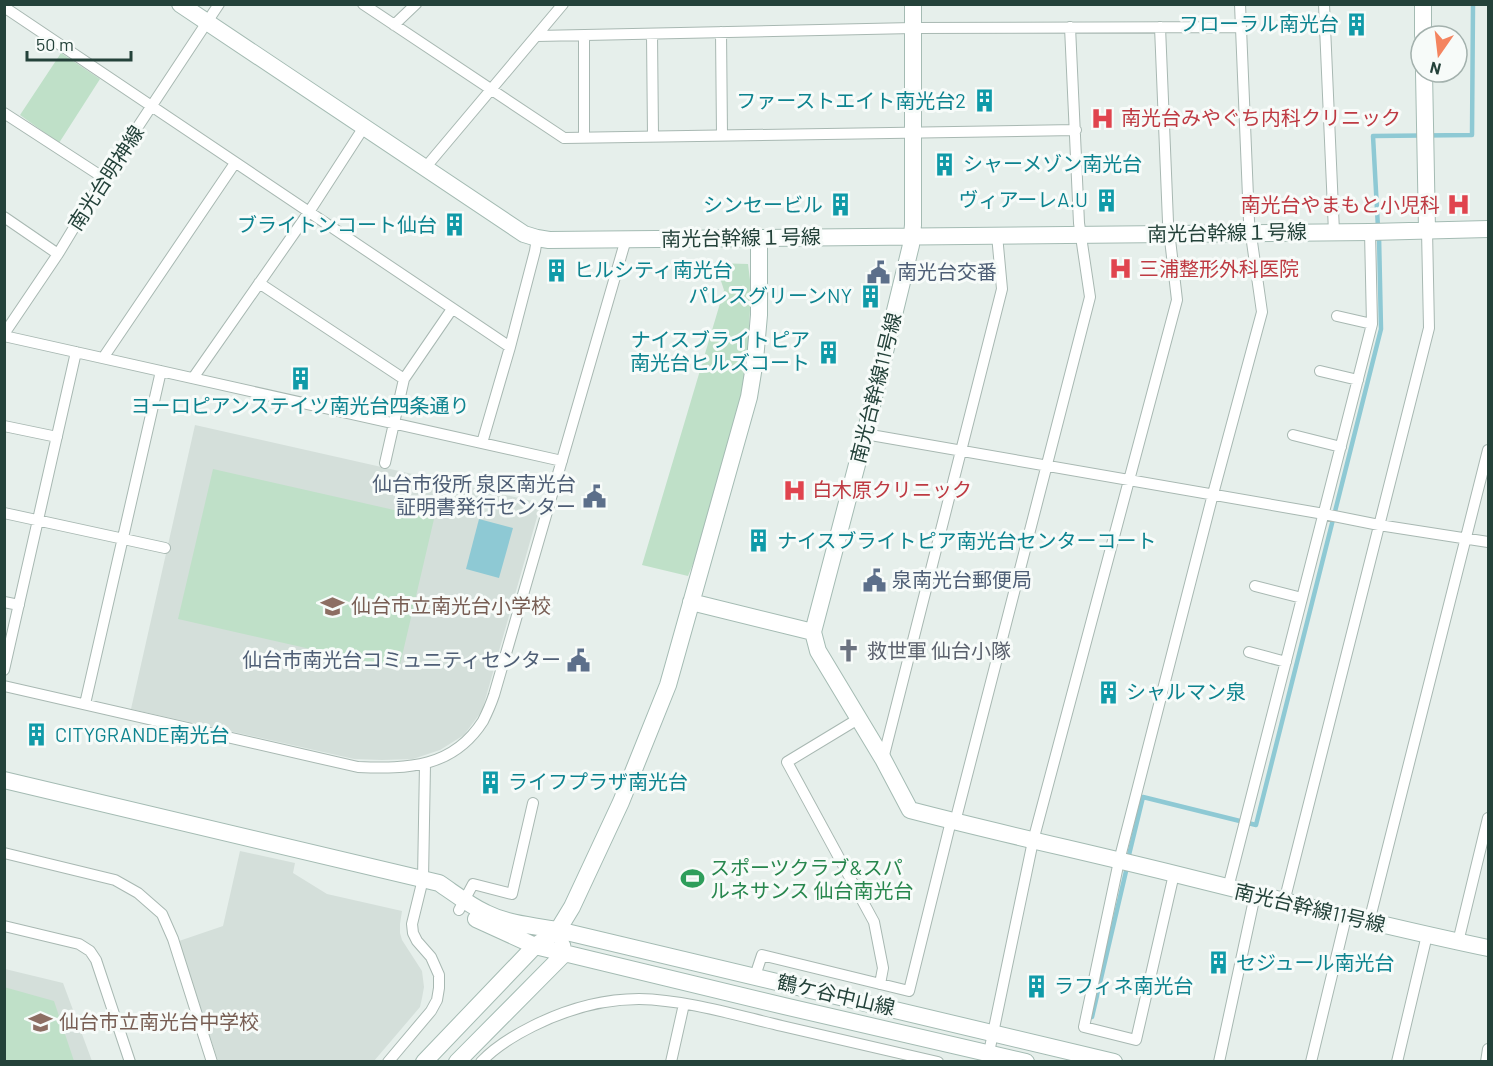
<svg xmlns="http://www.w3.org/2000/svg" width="1493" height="1066" font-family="Barlow,'Noto Sans JP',sans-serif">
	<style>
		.built { fill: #d4dfda }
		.green { fill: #bfe0c8 }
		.water { fill: #8ec9d4 }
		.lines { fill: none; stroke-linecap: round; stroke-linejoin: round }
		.stream { stroke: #8ec9d4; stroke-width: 4.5 }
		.street-casing { stroke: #a8b8b2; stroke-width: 12 }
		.secondary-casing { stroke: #a4bbb3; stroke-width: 18 }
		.street { stroke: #fff; stroke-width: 10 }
		.secondary { stroke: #fff; stroke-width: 16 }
		.labels { text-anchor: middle; stroke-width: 6; stroke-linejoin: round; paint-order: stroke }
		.culture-label { font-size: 20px; fill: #0d838f; stroke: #f7fbf9; text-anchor: start }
		.health-label { font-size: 20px; fill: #be3a42; stroke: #f7fbf9; text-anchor: start }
		.street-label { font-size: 20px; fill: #24423a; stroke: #f7fbf9 }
		.service-label { font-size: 20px; fill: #4e5e75; stroke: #f7fbf9; text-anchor: start }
		.education-label { font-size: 20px; fill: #785e54; stroke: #f7fbf9; text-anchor: start }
		.worship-label { font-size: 20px; fill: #5b616d; stroke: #f7fbf9; text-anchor: start }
		.leisure-label { font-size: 20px; fill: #27864d; stroke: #f7fbf9; text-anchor: start }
	</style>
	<rect width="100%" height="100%" fill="#e6efeb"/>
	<!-- built -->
	<path class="built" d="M 195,425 L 541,503 L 482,711 L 464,735 L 440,750 L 413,759 L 382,760 L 354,759 L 131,709 Z
		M 240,851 L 295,863 L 293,873 L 327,894 L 402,911 L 400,924 L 400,933 L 402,940 L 422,971 L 424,987 L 422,998 L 420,1007 L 374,1061 L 218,1061 L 179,941 L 223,926 Z
		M 5,969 L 63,983 L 92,1061 L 5,1062 Z"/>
	<!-- green -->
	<path class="green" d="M 61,53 L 100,79 L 59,143 L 20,115 Z
		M 715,263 L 748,264 L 751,288 L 748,352 L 745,384 L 728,452 L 695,559 L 688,576 L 642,565 L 724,290 Z
		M 213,469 L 434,519 L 399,669 L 178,619 Z
		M 4,987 L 54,1001 L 74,1061 L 5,1061 Z"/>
	<!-- water -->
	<path class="water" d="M 479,519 L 513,528 L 499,578 L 466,569 Z"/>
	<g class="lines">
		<!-- stream -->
		<path class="stream" d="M 1378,228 L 1373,136 L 1472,135 L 1473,4
			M 1128,859 L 1143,797 L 1256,825 L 1381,329 L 1379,236
			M 1092,1017 L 1127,867"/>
		<defs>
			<path id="street" d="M 363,4 L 564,138 L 1076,130
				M 1324,4 L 1334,232
				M 4,7 L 510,347
				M 394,25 L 416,4
				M 721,32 L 722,135
				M 652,34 L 653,136
				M 537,36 L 913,28 L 1241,27
				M 584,36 L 584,137
				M 4,113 L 104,178
				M 425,168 L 563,4
				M 4,217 L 58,254
				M 259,283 L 404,379
				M 1337,316 L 1372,324
				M 4,334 L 58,254 L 104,178 L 219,4
				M 4,336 L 562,461
				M 103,358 L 235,163
				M 1320,371 L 1358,380
				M 193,378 L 309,212 L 364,127
				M 4,426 L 57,437
				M 865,434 L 1324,514 L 1379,525 L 1488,542
				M 1293,435 L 1341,447
				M 482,443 L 510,347 L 535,251 L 537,238
				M 385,463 L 404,379 L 452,309
				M 4,513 L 165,548
				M 1255,586 L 1302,598
				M 4,602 L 19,605
				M 1249,652 L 1286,662
				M 4,670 L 76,352
				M 4,686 L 358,767 C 408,769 453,768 483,721 C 487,713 491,704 494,695 L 626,239
				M 85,704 L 161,371
				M 858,719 L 787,762 L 874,922 L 883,968 L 880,984
				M 883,759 L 1002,289 L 997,235
				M 955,822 L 1090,297 L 1079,223 L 1070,27
				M 4,853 L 115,880 L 138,893 L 162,914 L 173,939 L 212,1062
				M 1174,874 L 1136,1040 L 1084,1027 L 1119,861 L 1213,494 L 1262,312 L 1249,221 L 1240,4
				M 1228,888 L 1372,324 L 1370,232
				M 1284,902 L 1429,328 L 1427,230
				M 459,910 L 473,884 L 512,894 L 533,803
				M 1369,922 L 1488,450
				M 4,926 L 79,944 L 90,951 L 96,960 L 130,1062
				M 1458,942 L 1488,818
				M 755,976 L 762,955 L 909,991 L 951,821
				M 388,1062 L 431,1011 L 437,1000 L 439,988 L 439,975 L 431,957 L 417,941 L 413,933 L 412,924 L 423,879 L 425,764
				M 481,1062 C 495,1047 515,1035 533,1026 C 565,1010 602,999 639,999 C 687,1000 735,1015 782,1026 C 834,1038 886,1050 938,1062
				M 671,1062 L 684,1004
				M 987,1062 L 1033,841 L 1177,300 L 1168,222 L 1160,27
				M 1219,1062 L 1255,895
				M 1311,1062 L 1346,917
				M 1397,1062 L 1427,935
				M 1486,1062 L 1488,1049"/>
			<path id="secondary" d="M 180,4 L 524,234 L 537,238 L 549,240 L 1370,232 L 1488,229
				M 913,4 L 913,225 L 911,245 L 865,434 L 813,632 L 818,651 L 883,759 L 910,810 C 998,833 1086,852 1175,874 C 1279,900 1383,926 1488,948
				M 1423,4 L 1423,36
				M 1424,72 L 1427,230
				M 691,602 L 813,632
				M 4,780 L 439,883 C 454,893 469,905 486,913 C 508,924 534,926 558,930 L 1114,1062
				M 476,919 L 535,946 L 784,1006 L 1026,1062
				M 424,1062 L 535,946 L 558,930 L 572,907 L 621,802 L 668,685 L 749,397 L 755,360 L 759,315 L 759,239
				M 457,1062 L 564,954 L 562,945"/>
		</defs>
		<!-- street casing -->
		<use href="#street" class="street-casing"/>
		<!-- secondary casing -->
		<use href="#secondary" class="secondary-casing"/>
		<!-- street -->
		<use href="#street" class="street"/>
		<!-- secondary -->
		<use href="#secondary" class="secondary"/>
	</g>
	<!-- icons -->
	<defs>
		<symbol id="building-bare" viewBox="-9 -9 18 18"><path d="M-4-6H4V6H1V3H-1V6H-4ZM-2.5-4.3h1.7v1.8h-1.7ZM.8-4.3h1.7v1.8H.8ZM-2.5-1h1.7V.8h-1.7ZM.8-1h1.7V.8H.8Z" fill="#0f9aa8" stroke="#f7fbf9" stroke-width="2.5" paint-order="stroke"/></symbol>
		<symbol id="hospital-bare" viewBox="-9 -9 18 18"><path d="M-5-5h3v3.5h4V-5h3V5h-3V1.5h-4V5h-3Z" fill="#e0444e" stroke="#f7fbf9" stroke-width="2.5" paint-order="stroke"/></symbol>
		<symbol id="civic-bare" viewBox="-9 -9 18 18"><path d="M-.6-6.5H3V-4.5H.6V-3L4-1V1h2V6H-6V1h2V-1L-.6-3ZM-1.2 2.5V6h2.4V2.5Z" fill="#5c6f8a" stroke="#f7fbf9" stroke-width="2.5" paint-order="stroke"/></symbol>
		<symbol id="school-bare" viewBox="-9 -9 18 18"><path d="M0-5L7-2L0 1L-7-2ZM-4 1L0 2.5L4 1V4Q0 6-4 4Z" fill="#8d6e63" stroke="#f7fbf9" stroke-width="2.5" paint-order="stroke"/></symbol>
		<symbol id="church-bare" viewBox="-9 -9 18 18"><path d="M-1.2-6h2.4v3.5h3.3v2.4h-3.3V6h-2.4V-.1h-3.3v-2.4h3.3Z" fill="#6b7280" stroke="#f7fbf9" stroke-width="2.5" paint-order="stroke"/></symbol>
		<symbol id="stadium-bare" viewBox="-9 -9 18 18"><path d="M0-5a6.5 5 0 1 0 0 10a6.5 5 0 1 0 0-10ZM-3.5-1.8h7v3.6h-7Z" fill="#2e9e5b" stroke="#f7fbf9" stroke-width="2.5" paint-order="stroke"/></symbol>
	</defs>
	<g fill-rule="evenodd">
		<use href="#building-bare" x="1340" y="8" width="33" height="33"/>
		<use href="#building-bare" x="968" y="84" width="33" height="33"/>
		<use href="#hospital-bare" x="1086" y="102" width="33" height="33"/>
		<use href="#building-bare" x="928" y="148" width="33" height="33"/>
		<use href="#building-bare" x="1090" y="184" width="33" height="33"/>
		<use href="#building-bare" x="824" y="188" width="33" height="33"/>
		<use href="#hospital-bare" x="1442" y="188" width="33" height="33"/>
		<use href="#building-bare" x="438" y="208" width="33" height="33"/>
		<use href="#hospital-bare" x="1104" y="252" width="33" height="33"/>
		<use href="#building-bare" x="540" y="254" width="33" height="33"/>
		<use href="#civic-bare" x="862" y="256" width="33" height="33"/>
		<use href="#building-bare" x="854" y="280" width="33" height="33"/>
		<use href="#building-bare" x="812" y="336" width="33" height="33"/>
		<use href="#building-bare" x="284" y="362" width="33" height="33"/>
		<use href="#hospital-bare" x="778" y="474" width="33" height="33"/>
		<use href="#civic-bare" x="578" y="480" width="33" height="33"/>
		<use href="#building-bare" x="742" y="524" width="33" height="33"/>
		<use href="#civic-bare" x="858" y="564" width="33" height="33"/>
		<use href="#school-bare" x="316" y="590" width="33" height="33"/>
		<use href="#church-bare" x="832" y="634" width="33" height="33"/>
		<use href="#civic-bare" x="562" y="644" width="33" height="33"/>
		<use href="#building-bare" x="1092" y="676" width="33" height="33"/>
		<use href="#building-bare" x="20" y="718" width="33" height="33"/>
		<use href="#building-bare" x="474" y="766" width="33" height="33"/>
		<use href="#stadium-bare" x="676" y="862" width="33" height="33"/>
		<use href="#building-bare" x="1202" y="946" width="33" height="33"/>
		<use href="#building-bare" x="1020" y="970" width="33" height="33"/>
		<use href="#school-bare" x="24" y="1006" width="33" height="33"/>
	</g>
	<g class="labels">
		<!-- culture labels -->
		<g class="culture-label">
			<text x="1339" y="31" text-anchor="end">フローラル南光台</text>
			<text x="966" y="108" text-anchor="end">ファーストエイト南光台2</text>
			<text x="963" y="171">シャーメゾン南光台</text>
			<text x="1088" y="207" text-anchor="end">ヴィアーレA.U</text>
			<text x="823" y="212" text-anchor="end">シンセービル</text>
			<text x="437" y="232" text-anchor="end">ブライトンコート仙台</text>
			<text x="574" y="277">ヒルシティ南光台</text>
			<text x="852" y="303" text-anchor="end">パレスグリーンNY</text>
			<text x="810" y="347" text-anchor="end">ナイスブライトピア<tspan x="810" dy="23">南光台ヒルズコート</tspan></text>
			<text x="300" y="413" text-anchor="middle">ヨーロピアンステイツ南光台四条通り</text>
			<text x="777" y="548">ナイスブライトピア南光台センターコート</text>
			<text x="1126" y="699">シャルマン泉</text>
			<text x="55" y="742">CITYGRANDE南光台</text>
			<text x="508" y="789">ライフプラザ南光台</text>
			<text x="1236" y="970">セジュール南光台</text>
			<text x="1054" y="993">ラフィネ南光台</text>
		</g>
		<!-- health labels -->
		<g class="health-label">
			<text x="1121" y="125">南光台みやぐち内科クリニック</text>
			<text x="1440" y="212" text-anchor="end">南光台やまもと小児科</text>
			<text x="1139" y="276">三浦整形外科医院</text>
			<text x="812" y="497">白木原クリニック</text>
		</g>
		<!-- street labels -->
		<g class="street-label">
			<text transform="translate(106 178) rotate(-57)" y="7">南光台明神線</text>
			<text transform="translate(1227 233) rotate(-1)" y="7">南光台幹線１号線</text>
			<text transform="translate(741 238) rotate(-1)" y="7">南光台幹線１号線</text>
			<text transform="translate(876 388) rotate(-76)" y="7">南光台幹線11号線</text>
			<text transform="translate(1310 908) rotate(13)" y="7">南光台幹線11号線</text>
			<text transform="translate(836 995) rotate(13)" y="7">鶴ケ谷中山線</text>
		</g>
		<!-- service labels -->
		<g class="service-label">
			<text x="897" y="279">南光台交番</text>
			<text x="576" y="491" text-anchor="end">仙台市役所 泉区南光台<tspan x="576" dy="23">証明書発行センター</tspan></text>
			<text x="892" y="587">泉南光台郵便局</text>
			<text x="561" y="667" text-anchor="end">仙台市南光台コミュニティセンター</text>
		</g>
		<!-- education labels -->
		<g class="education-label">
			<text x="351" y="613">仙台市立南光台小学校</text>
			<text x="59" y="1029">仙台市立南光台中学校</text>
		</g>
		<!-- worship labels -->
		<g class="worship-label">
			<text x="867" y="658">救世軍 仙台小隊</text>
		</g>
		<!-- leisure labels -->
		<g class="leisure-label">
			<text x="710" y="875">スポーツクラブ&amp;スパ<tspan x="710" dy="23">ルネサンス 仙台南光台</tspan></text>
		</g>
	</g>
	<!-- border -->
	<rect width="1493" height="1066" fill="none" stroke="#24423a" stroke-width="12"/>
	<!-- north arrow -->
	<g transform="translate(1439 54) rotate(194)"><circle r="28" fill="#f7fbf9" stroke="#a3b1ad" stroke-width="1.5"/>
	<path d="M0-4.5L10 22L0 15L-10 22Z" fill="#f4845f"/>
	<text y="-9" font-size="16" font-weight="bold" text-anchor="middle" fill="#24423a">N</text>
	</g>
	<!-- scale -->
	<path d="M27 51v9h104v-9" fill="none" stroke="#24423a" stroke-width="3"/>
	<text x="36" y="51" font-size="18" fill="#24423a" stroke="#f7fbf9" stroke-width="4.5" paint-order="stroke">50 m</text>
</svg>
